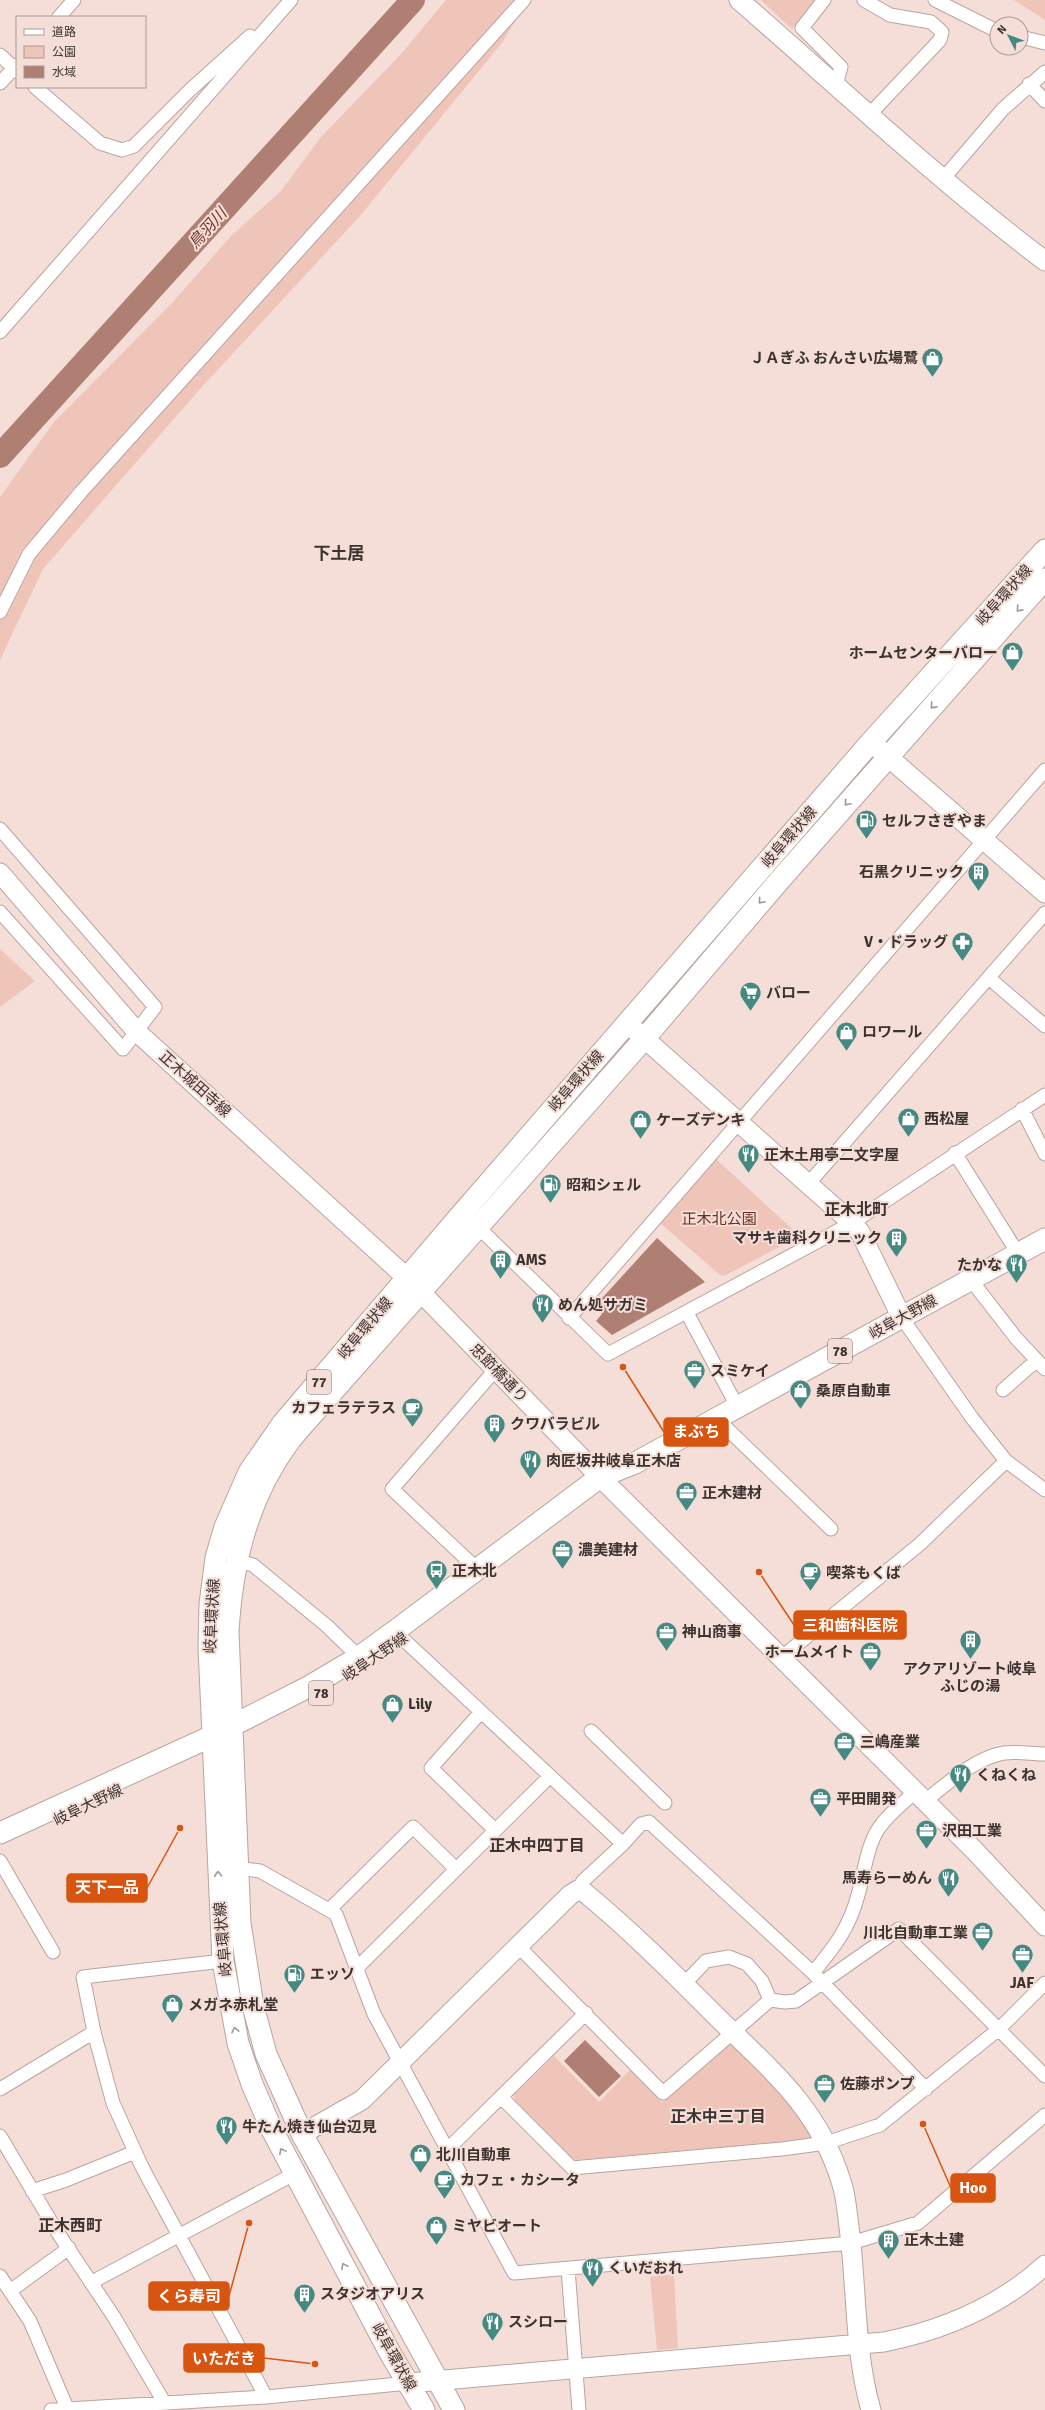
<svg xmlns="http://www.w3.org/2000/svg" width="1045" height="2410" font-family="Signika,'Noto Sans JP',sans-serif">
	<style>
		.green { fill: #efc5b9 }
		.water { fill: #ae7f72 }
		.lines { fill: none; stroke-linecap: round; stroke-linejoin: round }
		.river { stroke: #ae7f72; stroke-width: 24 }
		.street-casing { stroke: #b9a49e; stroke-width: 15 }
		.secondary-casing { stroke: #b9a49e; stroke-width: 21 }
		.primary-casing { stroke: #b9a49e; stroke-width: 23 }
		.street { stroke: #fff; stroke-width: 13 }
		.secondary { stroke: #fff; stroke-width: 19 }
		.primary { stroke: #fff; stroke-width: 21 }
		.oneway { stroke: #9e9998 }
		.labels { text-anchor: middle; stroke-width: 4; stroke-linejoin: round; paint-order: stroke }
		.shield { fill: #f4ded7; stroke: #736663; stroke-width: 1 }
		.shield-label { font-size: 14px; font-weight: bold; fill: #3c3331 }
		.poi-label { font-size: 15px; font-weight: bold; fill: #3c3331; stroke: #f4ded7; text-anchor: start }
		.street-label { font-size: 15px; fill: #3c3331; stroke: #f4ded7 }
		.park-label { font-size: 15px; fill: #6c2f1f; stroke: #f4ded7 }
		.water-label { font-size: 16px; font-style: italic; fill: #733525; stroke: #f4ded7 }
		.neighbourhood-label { font-size: 16px; font-weight: bold; fill: #3c3331; stroke: #f4ded7 }
		.quarter-label { font-size: 17px; font-weight: bold; fill: #3c3331; stroke: #f4ded7 }
		.leader { fill: none; stroke: #d75510; stroke-width: 1.5 }
		.callout-dot { fill: #d75510; stroke: #f4ded7; stroke-width: 1.5 }
		.callout { fill: #d75510; stroke: #d75510; stroke-width: 1.5 }
		.callout-label { font-size: 16px; text-anchor: middle; font-weight: bold; fill: #fff }
	</style>
	<rect width="100%" height="100%" fill="#f4ded7"/>
	<!-- green -->
	<path class="green" d="M 446,0 L 529,0 L 501,44 L 360,216 L 200,389 L 43,569 L 0,660 L 0,497 L 54,422 L 172,303 L 231,236 L 281,191 L 321,137 L 402,53 Z
		M 761,0 L 818,0 L 792,29 Z
		M 1014,0 L 1045,0 L 1045,20 Z
		M 0,949 L 35,981 L 0,1007 Z
		M 715,1158 L 800,1236 L 724,1276 L 720,1275 L 660,1223 Z
		M 728,2045 L 733,2045 C 762,2073 791,2101 812,2135 L 809,2140 L 577,2160 L 572,2159 L 515,2102 L 514,2095 L 554,2056 L 599,2102 L 630,2070 L 662,2102 Z
		M 674,2274 L 678,2348 L 657,2350 L 650,2277 Z"/>
	<!-- water -->
	<path class="water" d="M 657,1238 L 705,1282 L 612,1335 L 596,1321 L 602,1314 L 594,1307 Z
		M 585,2040 L 621,2076 L 599,2097 L 564,2061 Z"/>
	<g class="lines">
		<!-- river -->
		<path class="river" d="M 0,456 L 413,0"/>
		<defs>
			<path id="street" d="M 824,0 L 802,28 L 841,67 L 836,85
				M 864,0 L 890,15 L 931,22 L 942,32 L 940,40 L 869,115
				M 935,0 L 997,31
				M 59,17 L 74,0
				M 1021,37 L 1045,43
				M 0,55 L 17,71
				M 0,83 L 17,65
				M 1029,84 L 1045,101
				M 35,87 L 100,143 L 122,150 L 134,146 L 190,90 L 250,36
				M 943,179 L 1003,109 L 1045,72
				M 0,332 L 291,0
				M 0,612 L 29,554 L 81,492 L 524,0
				M 0,829 L 155,1007 L 123,1049 L 0,912
				M 989,978 L 1045,1026
				M 1022,1109 L 1045,1154
				M 955,1153 L 1019,1255
				M 809,1183 L 1045,913
				M 478,1227 L 608,1354 L 852,1223 L 1045,1095
				M 971,1280 L 1016,1338 L 1045,1369
				M 687,1313 L 737,1406
				M 569,1318 L 1045,770
				M 902,1318 L 972,1418 L 1006,1461 L 1045,1490
				M 1003,1390 L 1029,1367 L 1037,1362
				M 716,1418 L 831,1529
				M 237,1561 L 253,1565 L 327,1626 L 359,1657
				M 477,1569 L 392,1489 L 496,1369
				M 403,1639 L 623,1844
				M 782,1657 L 920,1544 L 1006,1461
				M 481,1712 L 431,1768 L 495,1830
				M 591,1731 L 665,1803
				M 925,1801 C 948,1783 975,1758 1004,1753 C 1017,1751 1032,1754 1045,1754
				M 0,1861 L 53,1952
				M 238,1868 L 260,1871 L 336,1914 L 374,2014 L 514,2273 L 851,2243 L 918,2223 L 1045,2115
				M 578,1890 L 583,1881 L 623,1844 L 641,1824 L 649,1822 L 813,1973 L 926,2089
				M 330,1909 L 413,1827 L 456,1869
				M 518,1946 L 663,2093 L 770,2000
				M 223,1961 L 83,1977 L 94,2032 L 113,2103 L 142,2167 L 266,2397
				M 357,1968 L 550,1776
				M 813,1973 C 834,1947 849,1929 858,1895 C 864,1875 866,1850 877,1831 C 886,1816 902,1804 915,1792
				M 684,1984 L 706,1961 L 729,1957 L 747,1964 L 762,1981 L 770,2000
				M 770,2000 L 785,2002 L 796,2001 L 899,1929 L 1045,2076
				M 0,2089 L 94,2032
				M 501,2097 L 572,2168 L 782,2149 L 826,2143 L 880,2125 L 999,2029 L 1045,1983
				M 0,2136 L 56,2230 L 114,2317 L 164,2402 L 166,2408
				M 448,2149 L 586,2013
				M 32,2191 L 66,2180 L 135,2152
				M 568,2269 L 579,2410
				M 0,2276 L 30,2321 L 67,2408
				M 92,2282 L 294,2174
				M 10,2291 L 69,2248
				M 51,2410 L 266,2397 L 409,2383"/>
			<path id="secondary" d="M 739,0 C 840,88 938,180 1045,261
				M 871,742 L 1045,893
				M 0,873 L 137,1032 L 407,1278 L 600,1477 L 975,1851 L 1045,1926
				M 627,1023 L 852,1223 L 860,1232 L 902,1318
				M 302,2134 L 362,2100 L 570,1895 L 578,1890 L 584,1892 C 629,1929 670,1970 712,2012 C 766,2066 817,2104 841,2181 C 846,2195 847,2212 849,2227 C 857,2287 854,2351 871,2410
				M 409,2383 L 884,2342 C 944,2330 999,2307 1045,2265"/>
			<path id="primary" d="M 0,1833 L 212,1736 L 310,1686 L 359,1657 L 399,1628 L 600,1477 L 635,1463 L 1045,1239
				M 424,2410 L 390,2353 L 271,2128 L 252,2084 L 238,2043 L 223,1961 L 209,1647 L 210,1604 L 216,1558 L 225,1527 L 249,1472 L 283,1423 L 459,1217 L 871,742 L 1045,550
				M 454,2410 L 302,2134 L 266,2054 L 253,2006 L 240,1923 L 228,1632 C 232,1564 247,1499 288,1443 C 298,1430 309,1418 320,1406 L 644,1039 L 779,881 L 1045,579"/>
		</defs>
		<!-- street casing -->
		<use href="#street" class="street-casing"/>
		<!-- secondary casing -->
		<use href="#secondary" class="secondary-casing"/>
		<!-- primary casing -->
		<use href="#primary" class="primary-casing"/>
		<!-- street -->
		<use href="#street" class="street"/>
		<!-- secondary -->
		<use href="#secondary" class="secondary"/>
		<!-- primary -->
		<use href="#primary" class="primary"/>
	</g>
	<!-- one-way arrows -->
	<defs><path id="oneway-chevron" d="M-2-3.5L2.5 0L-2 3.5" fill="none" stroke-width="1.6" stroke-linecap="round" stroke-linejoin="round"/></defs>
	<g class="oneway">
		<use href="#oneway-chevron" transform="translate(1019 609) rotate(132)"/>
		<use href="#oneway-chevron" transform="translate(933 706) rotate(132)"/>
		<use href="#oneway-chevron" transform="translate(847 803) rotate(131)"/>
		<use href="#oneway-chevron" transform="translate(761 901) rotate(131)"/>
		<use href="#oneway-chevron" transform="translate(218 1874) rotate(-93)"/>
		<use href="#oneway-chevron" transform="translate(235 2030) rotate(-102)"/>
		<use href="#oneway-chevron" transform="translate(282 2151) rotate(-118)"/>
		<use href="#oneway-chevron" transform="translate(344 2266) rotate(-118)"/>
	</g>
	<!-- icons -->
	<defs>
		<symbol id="shop-pin" viewBox="-11 -11 22 30"><path d="M0 17L-7.5 6A9.5 9.5 0 1 1 7.5 6Z" fill="#448a83" stroke="#f4ded7"/><path d="M-5-2.5h2.3a2.7 3.5 0 0 1 5.4 0H5L5.5 6h-11ZM-1.5-2.5h3a1.5 2.3 0 0 0-3 0Z" fill="#fff"/></symbol>
		<symbol id="fuel-pin" viewBox="-11 -11 22 30"><path d="M0 17L-7.5 6A9.5 9.5 0 1 1 7.5 6Z" fill="#448a83" stroke="#f4ded7"/><path d="M-5.5-6h7V0h2V4h1.3V-2.5L3-4.5l.8-.8L6-3V5H2.5V1h-1V6h-7ZM-4.2-4.7v3.2H.2V-4.7Z" fill="#fff"/></symbol>
		<symbol id="building-pin" viewBox="-11 -11 22 30"><path d="M0 17L-7.5 6A9.5 9.5 0 1 1 7.5 6Z" fill="#448a83" stroke="#f4ded7"/><path d="M-4-6H4V6H1V3H-1V6H-4ZM-2.5-4.3h1.7v1.8h-1.7ZM.8-4.3h1.7v1.8H.8ZM-2.5-1h1.7V.8h-1.7ZM.8-1h1.7V.8H.8Z" fill="#fff"/></symbol>
		<symbol id="pharmacy-pin" viewBox="-11 -11 22 30"><path d="M0 17L-7.5 6A9.5 9.5 0 1 1 7.5 6Z" fill="#448a83" stroke="#f4ded7"/><path d="M-2-6h4v4h4v4h-4v4h-4v-4h-4v-4h4Z" fill="#fff"/></symbol>
		<symbol id="supermarket-pin" viewBox="-11 -11 22 30"><path d="M0 17L-7.5 6A9.5 9.5 0 1 1 7.5 6Z" fill="#448a83" stroke="#f4ded7"/><path d="M-6-5.5h2.5l.6 2H6L4.5 2H-2.5L-4.4-4H-6ZM-1.5 3.2a1.3 1.3 0 1 0 .1 0ZM3 3.2a1.3 1.3 0 1 0 .1 0Z" fill="#fff"/></symbol>
		<symbol id="restaurant-pin" viewBox="-11 -11 22 30"><path d="M0 17L-7.5 6A9.5 9.5 0 1 1 7.5 6Z" fill="#448a83" stroke="#f4ded7"/><path d="M-5-6h1v4h1v-4h1v4h1v-4h1v5L-1.5 .5V6h-2V.5L-5-1ZM5-6V6H3V1.5H1.5Q1.5-4 5-6Z" fill="#fff"/></symbol>
		<symbol id="office-pin" viewBox="-11 -11 22 30"><path d="M0 17L-7.5 6A9.5 9.5 0 1 1 7.5 6Z" fill="#448a83" stroke="#f4ded7"/><path d="M-6-3h4V-5.5h4V-3h4V5H-6ZM-1-4.5V-3h2v-1.5ZM-6 0V1H6V0Z" fill="#fff"/></symbol>
		<symbol id="cafe-pin" viewBox="-11 -11 22 30"><path d="M0 17L-7.5 6A9.5 9.5 0 1 1 7.5 6Z" fill="#448a83" stroke="#f4ded7"/><path d="M-5.5-4.5H6V0H3Q3 3.5 0 3.5H-2.5Q-5.5 3.5-5.5 0ZM3-3.2v2h1.7v-2ZM-6 4.5H4V6H-6Z" fill="#fff"/></symbol>
		<symbol id="bus-pin" viewBox="-11 -11 22 30"><path d="M0 17L-7.5 6A9.5 9.5 0 1 1 7.5 6Z" fill="#448a83" stroke="#f4ded7"/><path d="M-5-6H5V4H4V6H2V4H-2V6H-4V4H-5ZM-3.5-4V0h7V-4ZM-3.5 1.2v1.5H-2V1.2ZM2 1.2v1.5H3.5V1.2Z" fill="#fff"/></symbol>
	</defs>
	<g fill-rule="evenodd">
		<use href="#shop-pin" x="920" y="346" width="25" height="34"/>
		<use href="#shop-pin" x="1000" y="640" width="25" height="34"/>
		<use href="#fuel-pin" x="854" y="808" width="25" height="34"/>
		<use href="#building-pin" x="966" y="860" width="25" height="34"/>
		<use href="#pharmacy-pin" x="950" y="930" width="25" height="34"/>
		<use href="#supermarket-pin" x="738" y="980" width="25" height="34"/>
		<use href="#shop-pin" x="834" y="1020" width="25" height="34"/>
		<use href="#shop-pin" x="896" y="1106" width="25" height="34"/>
		<use href="#shop-pin" x="628" y="1108" width="25" height="34"/>
		<use href="#restaurant-pin" x="736" y="1142" width="25" height="34"/>
		<use href="#fuel-pin" x="538" y="1172" width="25" height="34"/>
		<use href="#building-pin" x="884" y="1226" width="25" height="34"/>
		<use href="#building-pin" x="488" y="1248" width="25" height="34"/>
		<use href="#restaurant-pin" x="1004" y="1252" width="25" height="34"/>
		<use href="#restaurant-pin" x="530" y="1292" width="25" height="34"/>
		<use href="#office-pin" x="682" y="1358" width="25" height="34"/>
		<use href="#shop-pin" x="788" y="1378" width="25" height="34"/>
		<use href="#cafe-pin" x="400" y="1396" width="25" height="34"/>
		<use href="#building-pin" x="482" y="1412" width="25" height="34"/>
		<use href="#restaurant-pin" x="518" y="1448" width="25" height="34"/>
		<use href="#office-pin" x="674" y="1480" width="25" height="34"/>
		<use href="#office-pin" x="550" y="1538" width="25" height="34"/>
		<use href="#bus-pin" x="424" y="1558" width="25" height="34"/>
		<use href="#cafe-pin" x="798" y="1560" width="25" height="34"/>
		<use href="#office-pin" x="654" y="1620" width="25" height="34"/>
		<use href="#building-pin" x="958" y="1628" width="25" height="34"/>
		<use href="#office-pin" x="858" y="1640" width="25" height="34"/>
		<use href="#shop-pin" x="380" y="1692" width="25" height="34"/>
		<use href="#office-pin" x="832" y="1730" width="25" height="34"/>
		<use href="#restaurant-pin" x="948" y="1762" width="25" height="34"/>
		<use href="#office-pin" x="808" y="1786" width="25" height="34"/>
		<use href="#office-pin" x="914" y="1818" width="25" height="34"/>
		<use href="#restaurant-pin" x="936" y="1866" width="25" height="34"/>
		<use href="#office-pin" x="970" y="1920" width="25" height="34"/>
		<use href="#office-pin" x="1010" y="1942" width="25" height="34"/>
		<use href="#fuel-pin" x="282" y="1962" width="25" height="34"/>
		<use href="#shop-pin" x="160" y="1992" width="25" height="34"/>
		<use href="#office-pin" x="812" y="2072" width="25" height="34"/>
		<use href="#restaurant-pin" x="214" y="2114" width="25" height="34"/>
		<use href="#shop-pin" x="408" y="2142" width="25" height="34"/>
		<use href="#cafe-pin" x="432" y="2168" width="25" height="34"/>
		<use href="#shop-pin" x="424" y="2214" width="25" height="34"/>
		<use href="#building-pin" x="876" y="2228" width="25" height="34"/>
		<use href="#restaurant-pin" x="580" y="2256" width="25" height="34"/>
		<use href="#building-pin" x="292" y="2282" width="25" height="34"/>
		<use href="#restaurant-pin" x="480" y="2310" width="25" height="34"/>
	</g>
	<g class="labels">
		<!-- shield labels -->
		<g class="shield">
			<rect x="828" y="1339" width="24" height="24" rx="3"/>
			<rect x="307" y="1370" width="24" height="24" rx="3"/>
			<rect x="309" y="1681" width="24" height="24" rx="3"/>
		</g>
		<g class="shield-label">
			<text x="840" y="1356">78</text>
			<text x="319" y="1387">77</text>
			<text x="321" y="1698">78</text>
		</g>
		<!-- poi labels -->
		<g class="poi-label">
			<text x="918" y="363" text-anchor="end">ＪＡぎふ おんさい広場鷺</text>
			<text x="998" y="658" text-anchor="end">ホームセンターバロー</text>
			<text x="882" y="826">セルフさぎやま</text>
			<text x="964" y="877" text-anchor="end">石黒クリニック</text>
			<text x="948" y="947" text-anchor="end">V・ドラッグ</text>
			<text x="766" y="998">バロー</text>
			<text x="862" y="1037">ロワール</text>
			<text x="924" y="1124">西松屋</text>
			<text x="656" y="1125">ケーズデンキ</text>
			<text x="764" y="1160">正木土用亭二文字屋</text>
			<text x="566" y="1190">昭和シェル</text>
			<text x="882" y="1243" text-anchor="end">マサキ歯科クリニック</text>
			<text x="516" y="1265">AMS</text>
			<text x="1002" y="1270" text-anchor="end">たかな</text>
			<text x="558" y="1310">めん処サガミ</text>
			<text x="710" y="1376">スミケイ</text>
			<text x="816" y="1396">桑原自動車</text>
			<text x="396" y="1413" text-anchor="end">カフェラテラス</text>
			<text x="510" y="1429">クワバラビル</text>
			<text x="546" y="1466">肉匠坂井岐阜正木店</text>
			<text x="702" y="1498">正木建材</text>
			<text x="578" y="1555">濃美建材</text>
			<text x="452" y="1576">正木北</text>
			<text x="826" y="1578">喫茶もくば</text>
			<text x="682" y="1637">神山商事</text>
			<text x="854" y="1657" text-anchor="end">ホームメイト</text>
			<text x="970" y="1674" text-anchor="middle">アクアリゾート岐阜<tspan x="970" dy="17">ふじの湯</tspan></text>
			<text x="408" y="1709">Lily</text>
			<text x="860" y="1747">三嶋産業</text>
			<text x="976" y="1780">くねくね</text>
			<text x="836" y="1804">平田開発</text>
			<text x="942" y="1836">沢田工業</text>
			<text x="932" y="1883" text-anchor="end">馬寿らーめん</text>
			<text x="968" y="1938" text-anchor="end">川北自動車工業</text>
			<text x="310" y="1979">エッソ</text>
			<text x="1022" y="1988" text-anchor="middle">JAF</text>
			<text x="188" y="2010">メガネ赤札堂</text>
			<text x="840" y="2089">佐藤ポンプ</text>
			<text x="242" y="2132">牛たん焼き仙台辺見</text>
			<text x="436" y="2160">北川自動車</text>
			<text x="460" y="2185">カフェ・カシータ</text>
			<text x="452" y="2231">ミヤビオート</text>
			<text x="904" y="2245">正木土建</text>
			<text x="608" y="2273">くいだおれ</text>
			<text x="320" y="2299">スタジオアリス</text>
			<text x="508" y="2327">スシロー</text>
		</g>
		<!-- street labels -->
		<g class="street-label">
			<text transform="translate(1004 595) rotate(-48)" y="5">岐阜環状線</text>
			<text transform="translate(789 837) rotate(-49)" y="5">岐阜環状線</text>
			<text transform="translate(576 1081) rotate(-49)" y="5">岐阜環状線</text>
			<text transform="translate(195 1084) rotate(42)" y="5">正木城田寺線</text>
			<text transform="translate(903 1317) rotate(-29)" y="5">岐阜大野線</text>
			<text transform="translate(365 1328) rotate(-50)" y="5">岐阜環状線</text>
			<text transform="translate(499 1373) rotate(46)" y="5">忠節橋通り</text>
			<text transform="translate(212 1616) rotate(-87)" y="5">岐阜環状線</text>
			<text transform="translate(375 1657) rotate(-34)" y="5">岐阜大野線</text>
			<text transform="translate(88 1805) rotate(-26)" y="5">岐阜大野線</text>
			<text transform="translate(223 1939) rotate(-95)" y="5">岐阜環状線</text>
			<text transform="translate(394 2357) rotate(61)" y="5">岐阜環状線</text>
		</g>
		<!-- park labels -->
		<g class="park-label">
			<text x="719" y="1224">正木北公園</text>
		</g>
		<!-- water labels -->
		<g class="water-label">
			<text transform="translate(207 228) rotate(-48)" y="6">鳥羽川</text>
		</g>
		<!-- neighbourhood labels -->
		<g class="neighbourhood-label">
			<text x="856" y="1215">正木北町</text>
			<text x="537" y="1851">正木中四丁目</text>
			<text x="718" y="2122">正木中三丁目</text>
			<text x="70" y="2231">正木西町</text>
		</g>
		<!-- quarter labels -->
		<g class="quarter-label">
			<text x="339" y="559">下土居</text>
		</g>
	</g>
	<!-- callouts -->
	<path class="leader" d="M623 1367L664 1432M759 1572L794 1625M180 1828L147 1888M923 2124L951 2188M249 2223L229 2296M315 2364L264 2358"/>
	<g class="callout-dot">
		<circle cx="623" cy="1367" r="4"/>
		<circle cx="759" cy="1572" r="4"/>
		<circle cx="180" cy="1828" r="4"/>
		<circle cx="923" cy="2124" r="4"/>
		<circle cx="249" cy="2223" r="4"/>
		<circle cx="315" cy="2364" r="4"/>
	</g>
	<g class="callout">
		<rect x="664" y="1418" width="64" height="28" rx="4"/>
		<rect x="794" y="1611" width="112" height="28" rx="4"/>
		<rect x="67" y="1874" width="80" height="28" rx="4"/>
		<rect x="951" y="2174" width="44" height="28" rx="4"/>
		<rect x="149" y="2282" width="80" height="28" rx="4"/>
		<rect x="184" y="2344" width="80" height="28" rx="4"/>
	</g>
	<g class="callout-label">
		<text x="696" y="1437">まぶち</text>
		<text x="850" y="1631">三和歯科医院</text>
		<text x="107" y="1893">天下一品</text>
		<text x="973" y="2193">Hoo</text>
		<text x="189" y="2302">くら寿司</text>
		<text x="224" y="2364">いただき</text>
	</g>
	<!-- legend -->
	<rect x="16" y="16" width="130" height="72" fill="#f4ded7" stroke="#aa9a95"/>
	<rect x="24" y="29" width="20" height="6" fill="#ffffff" stroke="#aa9a95"/>
	<text x="52" y="36" font-size="12" fill="#3c3331">道路</text>
	<rect x="24" y="46" width="20" height="12" fill="#efc5b9" stroke="#aa9a95"/>
	<text x="52" y="56" font-size="12" fill="#3c3331">公園</text>
	<rect x="24" y="66" width="20" height="12" fill="#ae7f72" stroke="#aa9a95"/>
	<text x="52" y="76" font-size="12" fill="#3c3331">水域</text>
	<!-- north arrow -->
	<g transform="translate(1009 36) rotate(312)"><circle r="19" fill="#f4ded7" stroke="#aa9a95"/>
	<path d="M0-3L7 15L0 10L-7 15Z" fill="#448a83"/>
	<text y="-6" font-size="11" font-weight="bold" text-anchor="middle" fill="#3c3331">N</text>
	</g>
</svg>
